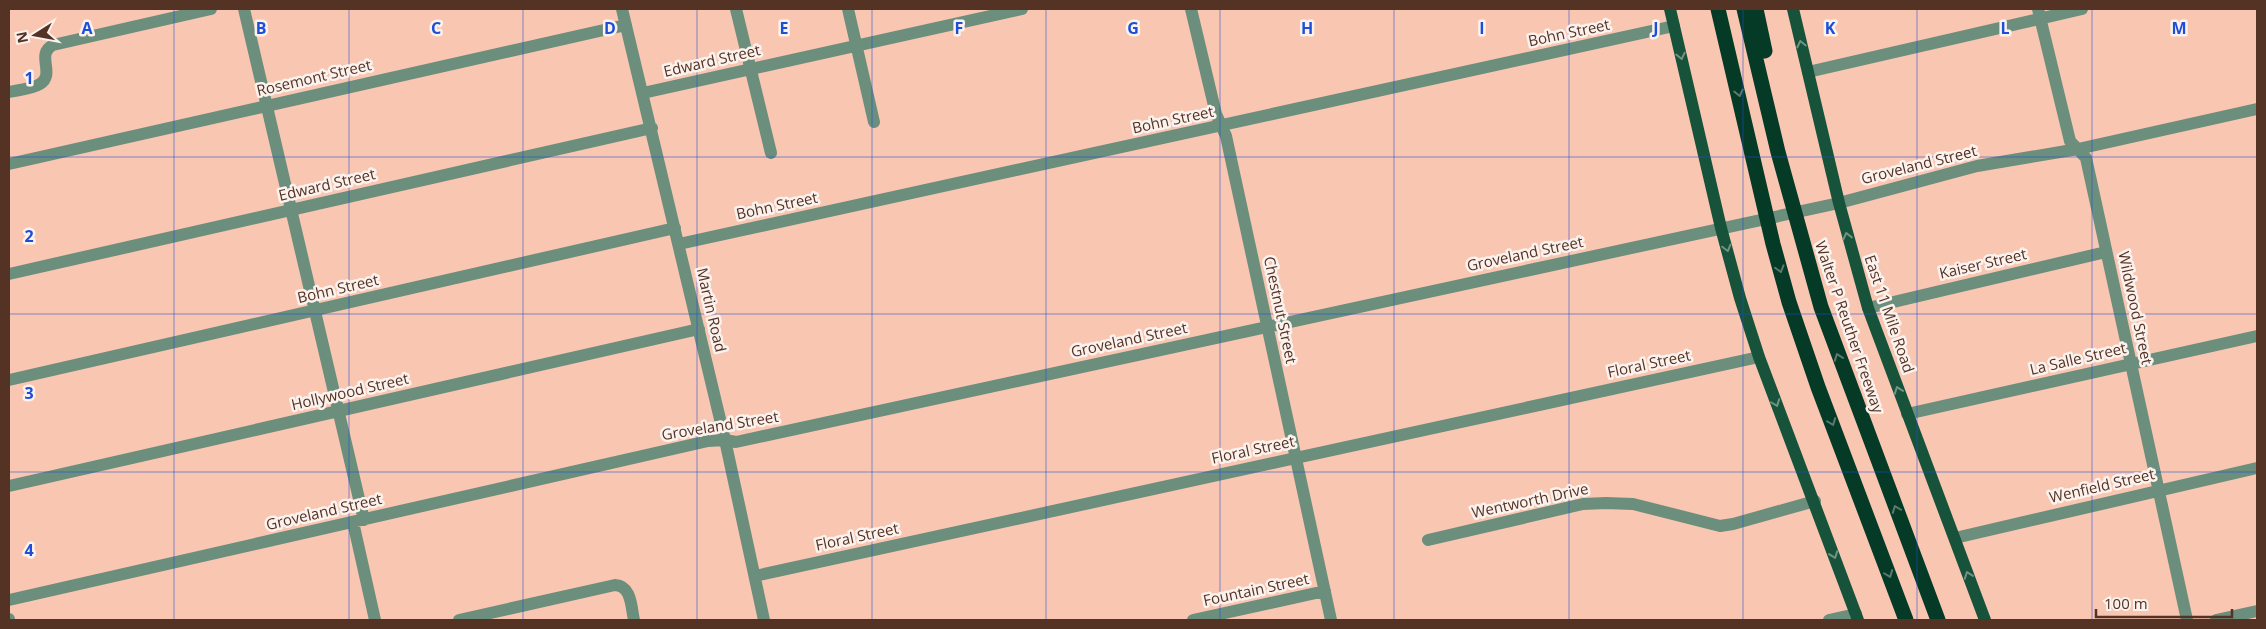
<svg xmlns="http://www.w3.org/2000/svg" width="2266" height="629" font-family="'Open Sans',sans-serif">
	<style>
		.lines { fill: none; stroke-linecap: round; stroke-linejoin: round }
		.minor { stroke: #6b8e7d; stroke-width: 12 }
		.major { stroke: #17523b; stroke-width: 12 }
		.highway { stroke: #053a27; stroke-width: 15 }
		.oneway { stroke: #729283 }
		.oneway2 { stroke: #5b7a6d }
		.grid { fill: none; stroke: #1d4ed8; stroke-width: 1; stroke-opacity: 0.55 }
		.labels { text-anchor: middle; stroke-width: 5; stroke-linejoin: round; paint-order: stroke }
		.street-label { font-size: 15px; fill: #543224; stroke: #fbf2ee }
		.grid-label { font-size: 16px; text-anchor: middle; font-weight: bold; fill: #1d4ed8; stroke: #fbf2ee; stroke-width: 5; stroke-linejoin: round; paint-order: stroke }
	</style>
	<rect width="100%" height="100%" fill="#f9c6b1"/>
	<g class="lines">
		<!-- minor -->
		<path class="minor" d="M 244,9 L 364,520
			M 622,9 L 725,440 L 764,620
			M 736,9 L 771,153
			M 848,9 L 874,122
			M 1191,9 L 1216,114 L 1226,136 L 1331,620
			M 2038,9 L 2070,141 L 2086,158 L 2187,620
			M 1808,72 L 2082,9
			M 9,92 C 18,90 32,89 40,84 C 56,74 35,54 53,45 L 211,9
			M 643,93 L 1022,9
			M 9,164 L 626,25
			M 679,244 L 1674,26
			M 9,274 L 652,128
			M 1868,308 L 2106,252
			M 9,380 L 675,228
			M 1907,414 L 2257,336
			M 9,486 L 699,329
			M 353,522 L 375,620
			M 1955,538 L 2257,468
			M 1428,540 L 1583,504 L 1606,503 L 1633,504 L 1720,526 L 1733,524 L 1815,501
			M 755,576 L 1759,357
			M 9,600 L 708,441 L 725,440 L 736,442 L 1839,203 L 1977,166 L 2078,149 L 2257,109
			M 9,619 L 9,620
			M 459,620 L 615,585 C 632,586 631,607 634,620
			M 1193,620 L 1325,591
			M 1829,620 L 1856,614
			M 2216,620 L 2257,611"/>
		<!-- major -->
		<path class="major" d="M 1670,9 L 1721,228 L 1740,298 L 1759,357 L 1858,620
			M 1793,9 L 1839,203 L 1868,308 L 1985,620"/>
		<!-- highway -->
		<path class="highway" d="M 1718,9 L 1773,244 L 1789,302 L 1818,387 L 1906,620
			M 1744,9 L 1778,152 L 1821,307 L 1938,620
			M 1756,9 L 1765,51"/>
	</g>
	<!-- one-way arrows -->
	<defs><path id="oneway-chevron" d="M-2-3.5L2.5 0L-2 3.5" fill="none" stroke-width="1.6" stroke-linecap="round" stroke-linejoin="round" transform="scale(1.25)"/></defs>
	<g class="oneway">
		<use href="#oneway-chevron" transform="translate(1801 44) rotate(-103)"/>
		<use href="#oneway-chevron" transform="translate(1681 56) rotate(77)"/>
		<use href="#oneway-chevron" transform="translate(1847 236) rotate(-104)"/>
		<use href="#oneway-chevron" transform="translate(1727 248) rotate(75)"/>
		<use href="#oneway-chevron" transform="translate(1898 390) rotate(-110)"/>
		<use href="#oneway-chevron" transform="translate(1776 403) rotate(69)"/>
		<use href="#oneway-chevron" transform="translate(1834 555) rotate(70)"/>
		<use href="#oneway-chevron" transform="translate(1968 575) rotate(-110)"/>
	</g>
	<g class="oneway2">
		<use href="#oneway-chevron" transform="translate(1739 93) rotate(77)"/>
		<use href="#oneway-chevron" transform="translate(1780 269) rotate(74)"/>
		<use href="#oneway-chevron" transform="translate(1838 357) rotate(-110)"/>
		<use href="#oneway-chevron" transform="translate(1832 422) rotate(69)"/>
		<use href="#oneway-chevron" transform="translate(1896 509) rotate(-111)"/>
		<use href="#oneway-chevron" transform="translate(1889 574) rotate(69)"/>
	</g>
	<!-- grid -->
	<path class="grid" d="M 174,9 L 174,620M 349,9 L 349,620M 523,9 L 523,620M 697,9 L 697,620M 872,9 L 872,620M 1046,9 L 1046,620M 1220,9 L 1220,620M 1394,9 L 1394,620M 1569,9 L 1569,620M 1743,9 L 1743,620M 1917,9 L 1917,620M 2092,9 L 2092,620M 9,157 L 2257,157M 9,314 L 2257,314M 9,472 L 2257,472"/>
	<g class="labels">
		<!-- street labels -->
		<g class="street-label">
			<text transform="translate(1569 33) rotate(-12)" y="5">Bohn Street</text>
			<text transform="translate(712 61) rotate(-13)" y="5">Edward Street</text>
			<text transform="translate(314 78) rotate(-13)" y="5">Rosemont Street</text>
			<text transform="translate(1173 120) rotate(-12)" y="5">Bohn Street</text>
			<text transform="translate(1919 165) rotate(-14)" y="5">Groveland Street</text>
			<text transform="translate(327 185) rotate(-13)" y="5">Edward Street</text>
			<text transform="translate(777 206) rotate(-12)" y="5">Bohn Street</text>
			<text transform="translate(1525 254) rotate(-12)" y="5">Groveland Street</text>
			<text transform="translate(1983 264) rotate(-13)" y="5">Kaiser Street</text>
			<text transform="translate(338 289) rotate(-13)" y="5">Bohn Street</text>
			<text transform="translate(2135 308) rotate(78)" y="5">Wildwood Street</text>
			<text transform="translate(711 310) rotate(77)" y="5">Martin Road</text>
			<text transform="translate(1280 310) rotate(78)" y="5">Chestnut Street</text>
			<text transform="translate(1889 314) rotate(71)" y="5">East 11 Mile Road</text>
			<text transform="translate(1849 327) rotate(71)" y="5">Walter P Reuther Freeway</text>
			<text transform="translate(1129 340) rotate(-12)" y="5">Groveland Street</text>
			<text transform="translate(2078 359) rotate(-13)" y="5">La Salle Street</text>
			<text transform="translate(1649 364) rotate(-12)" y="5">Floral Street</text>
			<text transform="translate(350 392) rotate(-13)" y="5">Hollywood Street</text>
			<text transform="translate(720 426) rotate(-9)" y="5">Groveland Street</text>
			<text transform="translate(1253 450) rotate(-12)" y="5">Floral Street</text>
			<text transform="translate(2102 486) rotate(-13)" y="5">Wenfield Street</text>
			<text transform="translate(1530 501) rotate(-12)" y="5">Wentworth Drive</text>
			<text transform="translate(324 512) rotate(-13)" y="5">Groveland Street</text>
			<text transform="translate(857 537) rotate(-12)" y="5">Floral Street</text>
			<text transform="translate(1256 590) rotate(-12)" y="5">Fountain Street</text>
		</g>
	</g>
	<g class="grid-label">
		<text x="87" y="34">A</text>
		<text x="261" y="34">B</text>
		<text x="436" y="34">C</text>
		<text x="610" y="34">D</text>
		<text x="784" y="34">E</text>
		<text x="959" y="34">F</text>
		<text x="1133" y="34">G</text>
		<text x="1307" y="34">H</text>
		<text x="1482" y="34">I</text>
		<text x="1656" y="34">J</text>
		<text x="1830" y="34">K</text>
		<text x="2005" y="34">L</text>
		<text x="2179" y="34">M</text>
		<text x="29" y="84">1</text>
		<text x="29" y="242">2</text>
		<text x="29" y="399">3</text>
		<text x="29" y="556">4</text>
	</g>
	<!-- border -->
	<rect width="2266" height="629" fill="none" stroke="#543224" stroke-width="20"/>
	<!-- north arrow -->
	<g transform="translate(35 35) rotate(259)" stroke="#fbf2ee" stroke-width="4" paint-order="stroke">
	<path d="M0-4L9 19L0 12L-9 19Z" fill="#543224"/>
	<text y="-8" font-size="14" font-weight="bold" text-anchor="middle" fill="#543224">N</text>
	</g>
	<!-- scale -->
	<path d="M2096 609v8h136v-8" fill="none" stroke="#543224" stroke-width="2.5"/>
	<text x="2104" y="609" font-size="15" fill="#543224" stroke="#fbf2ee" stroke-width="4" paint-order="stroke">100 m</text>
</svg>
